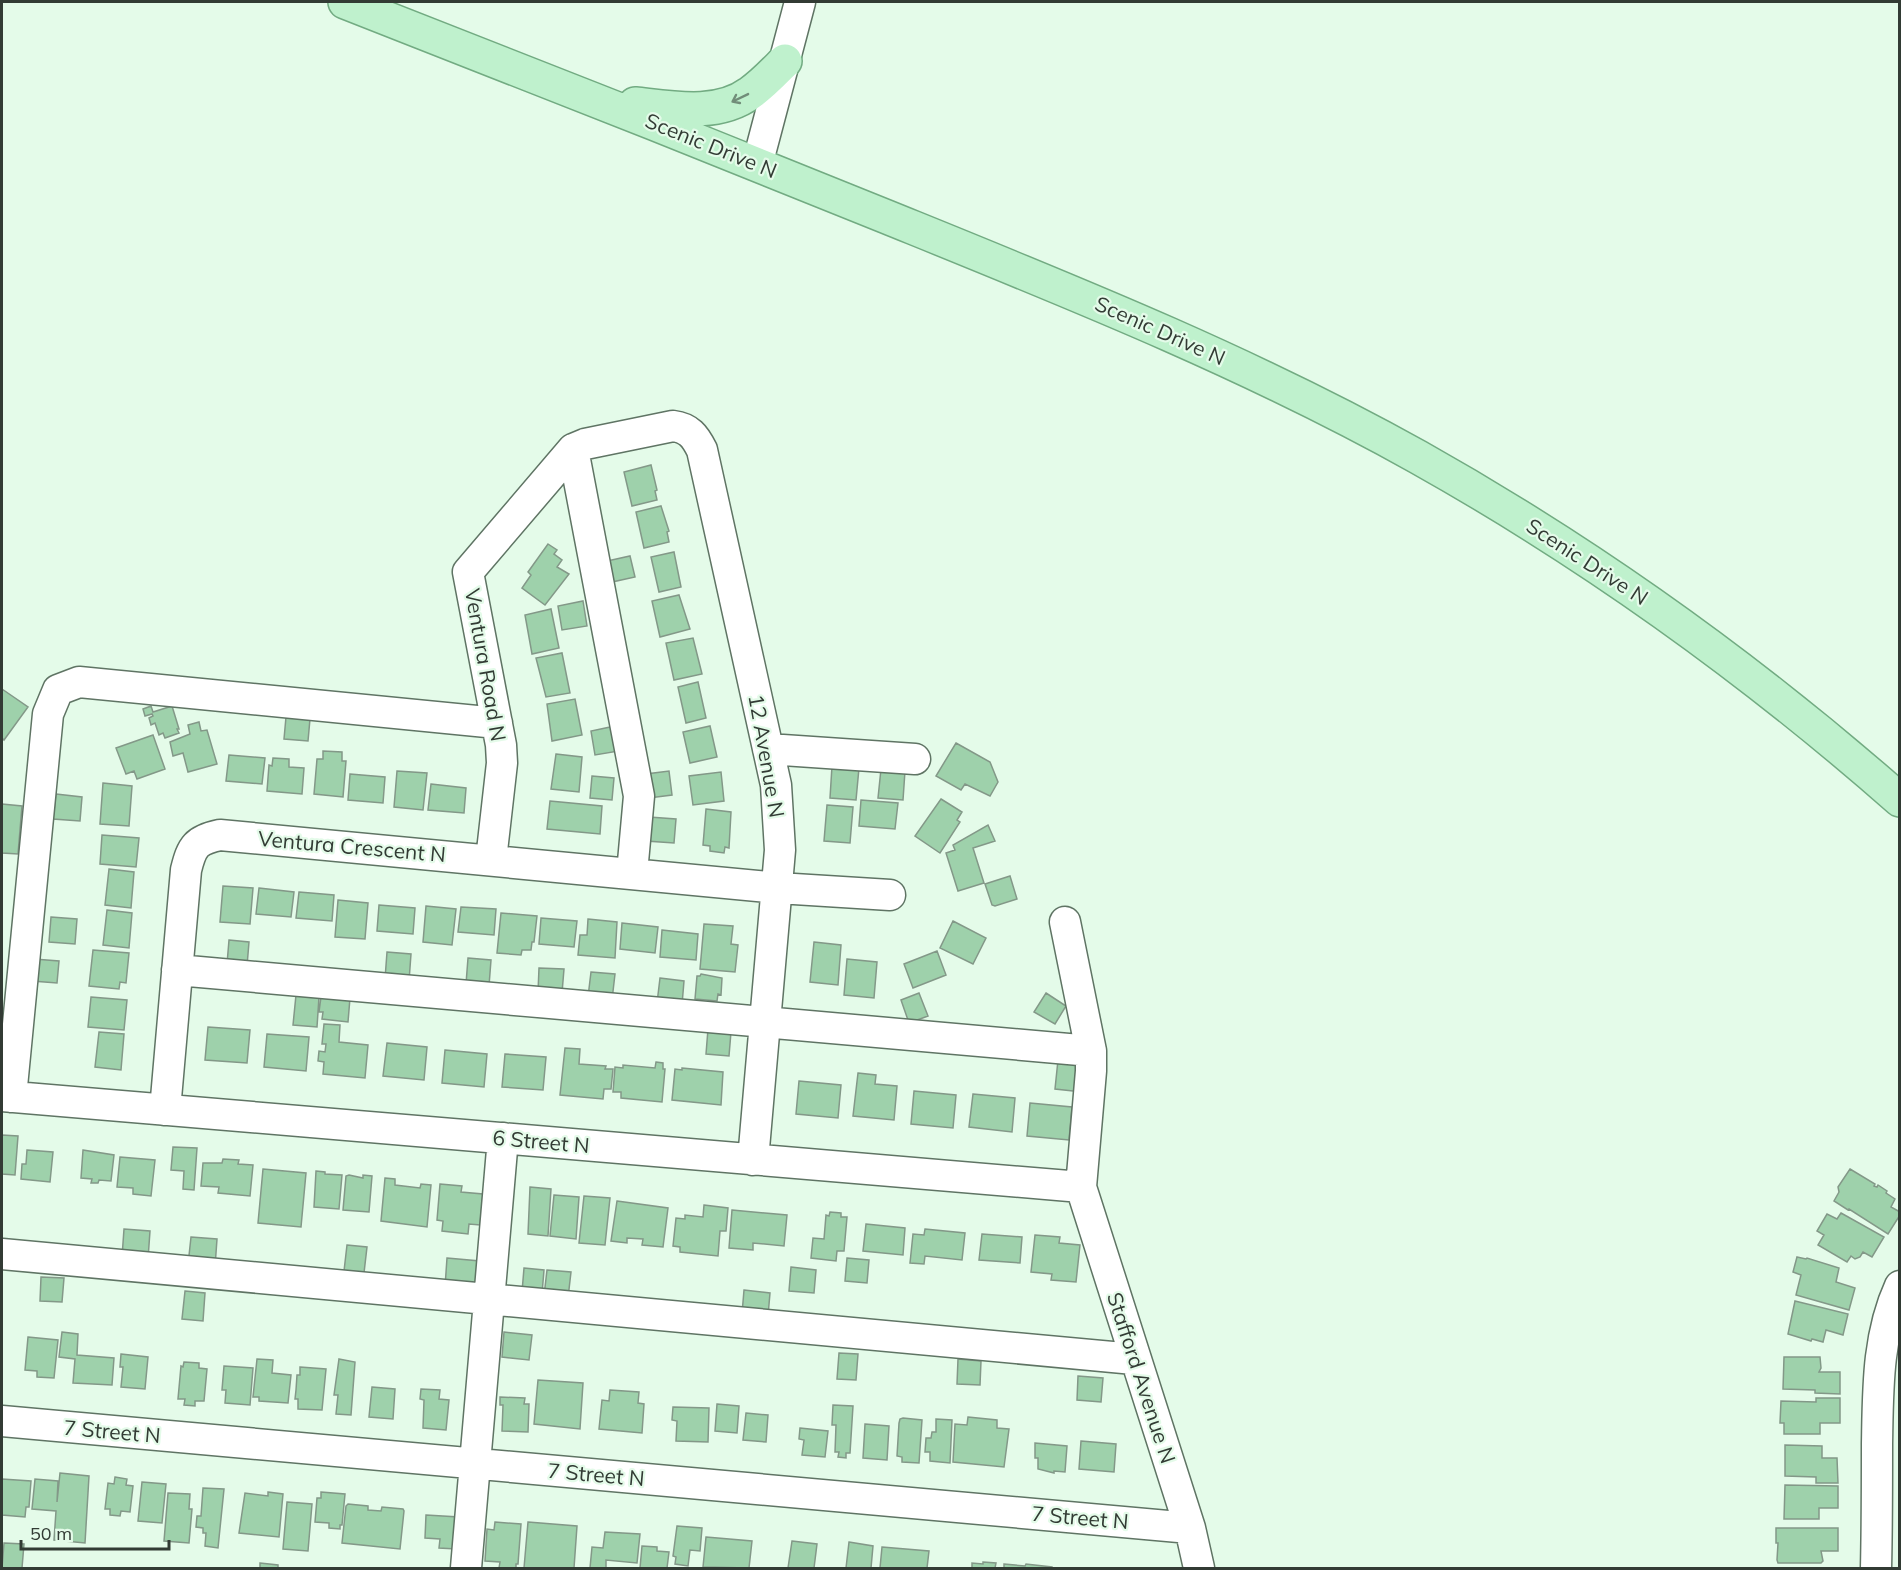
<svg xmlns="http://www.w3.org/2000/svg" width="1901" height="1570" font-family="Mulish,sans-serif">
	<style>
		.building { fill: #9ed1ab; stroke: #839888; stroke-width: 1.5 }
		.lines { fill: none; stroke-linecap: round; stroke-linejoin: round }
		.minor-casing { stroke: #5f7464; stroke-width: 33 }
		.major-casing { stroke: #72ab82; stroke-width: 36 }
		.minor { stroke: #fff; stroke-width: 30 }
		.major { stroke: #bff1cd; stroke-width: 33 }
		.oneway { stroke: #718d79 }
		.labels { text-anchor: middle; stroke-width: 4.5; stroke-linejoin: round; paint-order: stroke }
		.street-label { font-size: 21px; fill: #323b34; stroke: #e4fbe9 }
	</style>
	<rect width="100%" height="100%" fill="#e4fbe9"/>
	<!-- building -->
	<path class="building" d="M 651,465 L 657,490 L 655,491 L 657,500 L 632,506 L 624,472 Z
		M 661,506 L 669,531 L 667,532 L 669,542 L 644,548 L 636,512 Z
		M 548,544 L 557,550 L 554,554 L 562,560 L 557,567 L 569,574 L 545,605 L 522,588 L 531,575 L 528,572 Z
		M 674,552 L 681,587 L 659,592 L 651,557 Z
		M 630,556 L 635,577 L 612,582 L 607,561 Z
		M 679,595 L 690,629 L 660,637 L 652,601 Z
		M 583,601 L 587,626 L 562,630 L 558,606 Z
		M 551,609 L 559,648 L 532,654 L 525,615 Z
		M 693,638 L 702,674 L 674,680 L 666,643 Z
		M 562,653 L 570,693 L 546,697 L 536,658 Z
		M 698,682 L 706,718 L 686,723 L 678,687 Z
		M 2,689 L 28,707 L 4,740 L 2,738 Z
		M 575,699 L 582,735 L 552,741 L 547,704 Z
		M 151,706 L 153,712 L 172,706 L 179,729 L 177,729 L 179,733 L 165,738 L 163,733 L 159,735 L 155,723 L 151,725 L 149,718 L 153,716 L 152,714 L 145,716 L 143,709 Z
		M 286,717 L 310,719 L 308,741 L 284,739 Z
		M 199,722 L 201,731 L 207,730 L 217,764 L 188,772 L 183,753 L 173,756 L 170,742 L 190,734 L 188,725 Z
		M 615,726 L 619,751 L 595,755 L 591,731 Z
		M 710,726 L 717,757 L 690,763 L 683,732 Z
		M 153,735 L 165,769 L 137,779 L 134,771 L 126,774 L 116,748 Z
		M 956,743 L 990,762 L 998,782 L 990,796 L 965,784 L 961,790 L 936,776 Z
		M 323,751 L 342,752 L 342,761 L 346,761 L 343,797 L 314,794 L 317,759 L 323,759 Z
		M 556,754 L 582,757 L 579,792 L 551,789 Z
		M 229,755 L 265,758 L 262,784 L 226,781 Z
		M 273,758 L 289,759 L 289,767 L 304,768 L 302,794 L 267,791 L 269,765 L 272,766 Z
		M 832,766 L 859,768 L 856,800 L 830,798 Z
		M 881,769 L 905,771 L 903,800 L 878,798 Z
		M 397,771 L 427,773 L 423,810 L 394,807 Z
		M 669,771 L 672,795 L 649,798 L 646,774 Z
		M 721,772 L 724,801 L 693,805 L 689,776 Z
		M 350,774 L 385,777 L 383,803 L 348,800 Z
		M 592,776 L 614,778 L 612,800 L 590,798 Z
		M 103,783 L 132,786 L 129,826 L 100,824 Z
		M 431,784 L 466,788 L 464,813 L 428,810 Z
		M 56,794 L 82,797 L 80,821 L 53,819 Z
		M 941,799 L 962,812 L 957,820 L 960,822 L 940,853 L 915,836 Z
		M 861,800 L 898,803 L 895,829 L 859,826 Z
		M 550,801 L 602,806 L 600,834 L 547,829 Z
		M 2,804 L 22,806 L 18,854 L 2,853 Z
		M 827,805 L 853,807 L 850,843 L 824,841 Z
		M 706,809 L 731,812 L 729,848 L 725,847 L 724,853 L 710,851 L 710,846 L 703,845 Z
		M 649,817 L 676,819 L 674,843 L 646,841 Z
		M 988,825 L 995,841 L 973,848 L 984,883 L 958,891 L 946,853 L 955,850 L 953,845 Z
		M 102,835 L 139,838 L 136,867 L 100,864 Z
		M 109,869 L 134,872 L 131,908 L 105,905 Z
		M 1010,876 L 1017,899 L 995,906 L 992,905 L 985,884 Z
		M 223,886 L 253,888 L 250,924 L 220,922 Z
		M 259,888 L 294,892 L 291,917 L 256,914 Z
		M 299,892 L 334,895 L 332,921 L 296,918 Z
		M 338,900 L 368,903 L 365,939 L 335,937 Z
		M 379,905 L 415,908 L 413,934 L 377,931 Z
		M 426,906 L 456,909 L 452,945 L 423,942 Z
		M 461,907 L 496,909 L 494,935 L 458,932 Z
		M 107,910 L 132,913 L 129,948 L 103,945 Z
		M 501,913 L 537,916 L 534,942 L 532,942 L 531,950 L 522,950 L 521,955 L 497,953 Z
		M 51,917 L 77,919 L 75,944 L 49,942 Z
		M 541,918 L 577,921 L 574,947 L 539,944 Z
		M 588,919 L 617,922 L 615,958 L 578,955 L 580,935 L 587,935 Z
		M 953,921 L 986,938 L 973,964 L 940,948 Z
		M 622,923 L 658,927 L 655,953 L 620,949 Z
		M 704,924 L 733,926 L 731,944 L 738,945 L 735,972 L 700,969 Z
		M 662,930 L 698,934 L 696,960 L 660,957 Z
		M 229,940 L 249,942 L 247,966 L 227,964 Z
		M 814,942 L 841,945 L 838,985 L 810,982 Z
		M 93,950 L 129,953 L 126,983 L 120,982 L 119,989 L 89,986 Z
		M 937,951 L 946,975 L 913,988 L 904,964 Z
		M 387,952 L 411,954 L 409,981 L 385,979 Z
		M 468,958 L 491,960 L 489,986 L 466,984 Z
		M 34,959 L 59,961 L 57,983 L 32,981 Z
		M 847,959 L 877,962 L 874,998 L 844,995 Z
		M 539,968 L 564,969 L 562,993 L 538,992 Z
		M 591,972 L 615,974 L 612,1000 L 588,997 Z
		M 701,974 L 722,978 L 721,995 L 718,994 L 717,1001 L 695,999 L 697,976 L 700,976 Z
		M 660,978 L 684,981 L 682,1005 L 657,1003 Z
		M 919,993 L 928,1016 L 909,1023 L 901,1000 Z
		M 1046,993 L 1066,1006 L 1055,1024 L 1034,1012 Z
		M 296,995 L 319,997 L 317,1027 L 293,1025 Z
		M 91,997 L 127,1000 L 124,1030 L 88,1027 Z
		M 321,997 L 350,998 L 348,1022 L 322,1019 L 323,1012 L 319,1012 Z
		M 324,1024 L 340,1025 L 339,1042 L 368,1045 L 365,1078 L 323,1074 L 324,1062 L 318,1061 L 319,1051 L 325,1052 L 326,1044 L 322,1044 Z
		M 208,1027 L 250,1030 L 247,1063 L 205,1060 Z
		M 708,1029 L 731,1032 L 729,1056 L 706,1054 Z
		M 99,1032 L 124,1034 L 121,1070 L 95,1067 Z
		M 267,1034 L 309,1037 L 306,1071 L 264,1067 Z
		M 387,1043 L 427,1047 L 424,1080 L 383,1076 Z
		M 565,1048 L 580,1049 L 579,1064 L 606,1066 L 605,1069 L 613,1069 L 611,1089 L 604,1089 L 603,1099 L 560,1095 Z
		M 445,1050 L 487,1054 L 484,1087 L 442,1083 Z
		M 505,1054 L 546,1057 L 543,1090 L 502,1087 Z
		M 1058,1060 L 1072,1061 L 1084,1070 L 1082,1092 L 1055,1089 Z
		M 656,1062 L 663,1063 L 663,1069 L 665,1069 L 662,1102 L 621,1098 L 621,1092 L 613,1092 L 615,1067 L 623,1068 L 623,1065 L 655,1068 Z
		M 682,1068 L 723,1072 L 721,1105 L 672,1100 L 675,1069 L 682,1070 Z
		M 858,1073 L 876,1075 L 875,1084 L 897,1086 L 894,1120 L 853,1116 Z
		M 799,1081 L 841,1085 L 838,1118 L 796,1114 Z
		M 914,1091 L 956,1095 L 953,1128 L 911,1124 Z
		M 973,1094 L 1015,1098 L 1012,1132 L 969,1127 Z
		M 1030,1103 L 1072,1107 L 1069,1140 L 1027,1136 Z
		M 2,1135 L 18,1136 L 15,1175 L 2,1174 Z
		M 173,1147 L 197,1148 L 194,1190 L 183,1189 L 184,1171 L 171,1170 Z
		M 27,1150 L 53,1152 L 50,1182 L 21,1179 L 22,1164 L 26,1164 Z
		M 83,1150 L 114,1155 L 111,1181 L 99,1180 L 98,1183 L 91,1183 L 92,1179 L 81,1178 Z
		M 120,1157 L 155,1160 L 151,1196 L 133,1194 L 133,1188 L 117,1187 Z
		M 223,1159 L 239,1160 L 238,1164 L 253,1165 L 250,1196 L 218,1193 L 219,1187 L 201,1186 L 203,1163 L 222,1163 Z
		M 263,1169 L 306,1173 L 301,1227 L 258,1223 Z
		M 1850,1169 L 1875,1184 L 1874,1186 L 1877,1187 L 1878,1185 L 1887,1191 L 1886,1193 L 1895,1199 L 1891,1207 L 1900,1212 L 1900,1215 L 1888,1234 L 1849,1209 L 1848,1210 L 1834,1201 L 1839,1192 L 1838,1187 Z
		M 316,1171 L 325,1172 L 325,1174 L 342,1175 L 339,1209 L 314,1207 Z
		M 349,1175 L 363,1178 L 363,1175 L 372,1176 L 369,1212 L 343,1210 L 346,1176 Z
		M 385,1178 L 395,1179 L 395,1185 L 420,1188 L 421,1184 L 431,1185 L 427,1227 L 381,1221 Z
		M 440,1184 L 462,1186 L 461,1192 L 483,1194 L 480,1225 L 469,1224 L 468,1234 L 442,1231 L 443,1221 L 437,1220 Z
		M 530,1187 L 551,1189 L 548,1236 L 528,1234 Z
		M 554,1195 L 579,1197 L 576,1239 L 550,1236 Z
		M 584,1196 L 610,1198 L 605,1245 L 579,1243 Z
		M 617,1201 L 668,1208 L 663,1247 L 642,1245 L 643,1239 L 627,1238 L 627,1243 L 611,1241 Z
		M 704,1205 L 728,1208 L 726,1231 L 720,1231 L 718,1256 L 680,1252 L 680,1247 L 673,1246 L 676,1218 L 685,1219 L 685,1215 L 703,1217 Z
		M 732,1210 L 787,1215 L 784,1246 L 753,1243 L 753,1250 L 729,1248 Z
		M 830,1212 L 841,1213 L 841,1217 L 847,1217 L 844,1251 L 837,1251 L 836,1261 L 811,1258 L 813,1238 L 824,1239 L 826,1215 L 829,1216 Z
		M 1841,1213 L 1884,1237 L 1872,1257 L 1863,1252 L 1860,1257 L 1855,1259 L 1851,1256 L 1847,1262 L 1818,1245 L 1824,1235 L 1817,1231 L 1827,1214 L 1837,1219 Z
		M 866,1224 L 905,1228 L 903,1255 L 863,1251 Z
		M 124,1229 L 150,1231 L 148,1259 L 122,1257 Z
		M 925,1229 L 965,1233 L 962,1260 L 925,1256 L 924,1264 L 910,1263 L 913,1234 L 924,1235 Z
		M 982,1234 L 1022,1237 L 1020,1263 L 979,1260 Z
		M 1035,1235 L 1060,1237 L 1059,1243 L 1080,1245 L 1076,1282 L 1051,1280 L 1052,1274 L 1031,1272 Z
		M 191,1237 L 217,1239 L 215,1267 L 188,1265 Z
		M 347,1245 L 367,1247 L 364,1273 L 344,1271 Z
		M 1797,1257 L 1806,1259 L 1807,1258 L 1839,1268 L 1836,1282 L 1855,1288 L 1849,1310 L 1796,1295 L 1801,1275 L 1793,1272 Z
		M 447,1258 L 480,1261 L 478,1290 L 445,1287 Z
		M 847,1258 L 869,1260 L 867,1283 L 845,1281 Z
		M 791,1267 L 816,1270 L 814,1293 L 789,1291 Z
		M 524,1268 L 544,1270 L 542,1294 L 522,1292 Z
		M 547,1270 L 571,1272 L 568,1298 L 544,1296 Z
		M 41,1277 L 64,1278 L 62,1302 L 40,1301 Z
		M 744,1290 L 770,1293 L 768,1316 L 742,1314 Z
		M 185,1291 L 205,1293 L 203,1321 L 182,1319 Z
		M 1795,1301 L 1848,1314 L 1843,1335 L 1826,1330 L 1823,1342 L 1812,1339 L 1811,1341 L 1788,1334 Z
		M 62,1332 L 78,1334 L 77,1355 L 114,1358 L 112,1385 L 73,1383 L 75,1359 L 59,1357 Z
		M 504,1332 L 532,1335 L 529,1360 L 502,1357 Z
		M 28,1337 L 58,1340 L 54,1378 L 37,1377 L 37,1371 L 25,1370 Z
		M 839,1353 L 858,1354 L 856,1380 L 837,1379 Z
		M 121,1354 L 148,1357 L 145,1389 L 121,1387 L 123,1367 L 120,1367 Z
		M 1784,1357 L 1820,1357 L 1821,1368 L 1819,1372 L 1840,1372 L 1840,1394 L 1815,1393 L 1815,1390 L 1783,1389 Z
		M 257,1359 L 273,1360 L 272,1373 L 291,1375 L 288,1403 L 259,1401 L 259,1397 L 253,1397 Z
		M 339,1359 L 355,1362 L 351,1415 L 336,1414 L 338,1395 L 334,1395 Z
		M 958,1359 L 981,1361 L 980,1385 L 957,1384 Z
		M 184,1362 L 199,1363 L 199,1368 L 207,1369 L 204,1401 L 195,1401 L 195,1406 L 184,1405 L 185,1399 L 178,1399 L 181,1366 L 183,1367 Z
		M 224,1366 L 253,1368 L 250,1405 L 225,1403 L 226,1390 L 222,1390 Z
		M 300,1367 L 326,1369 L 322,1410 L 298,1409 L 298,1399 L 295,1399 L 296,1390 L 297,1375 L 300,1375 Z
		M 1078,1376 L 1103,1378 L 1101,1402 L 1077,1400 Z
		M 538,1380 L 583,1383 L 580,1429 L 534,1424 Z
		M 372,1387 L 395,1389 L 393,1419 L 369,1417 Z
		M 421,1389 L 440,1390 L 439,1399 L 449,1400 L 446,1430 L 423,1428 L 424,1400 L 420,1399 Z
		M 610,1390 L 639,1392 L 638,1403 L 644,1404 L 642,1433 L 599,1429 L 602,1400 L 609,1401 Z
		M 500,1397 L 525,1398 L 524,1404 L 529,1404 L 528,1432 L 502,1431 L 503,1405 L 500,1405 Z
		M 1816,1398 L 1840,1398 L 1840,1423 L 1820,1423 L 1820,1434 L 1784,1434 L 1784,1423 L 1780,1423 L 1781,1401 L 1816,1402 Z
		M 717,1404 L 739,1406 L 737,1433 L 715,1431 Z
		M 833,1405 L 853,1406 L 850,1453 L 846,1453 L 846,1458 L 838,1457 L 839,1452 L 835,1452 L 836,1425 L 832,1425 Z
		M 673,1407 L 709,1408 L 708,1442 L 676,1441 L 677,1421 L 672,1420 Z
		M 746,1413 L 768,1415 L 766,1442 L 743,1440 Z
		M 968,1417 L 997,1420 L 997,1428 L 1009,1429 L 1004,1467 L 953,1462 L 955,1424 L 967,1425 Z
		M 903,1418 L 922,1420 L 919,1463 L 902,1462 L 902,1457 L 897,1456 L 899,1423 L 900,1419 Z
		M 936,1419 L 952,1420 L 950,1463 L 930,1461 L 930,1452 L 925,1452 L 926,1438 L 931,1438 L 932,1432 L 936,1432 Z
		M 865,1424 L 889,1426 L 887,1460 L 863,1458 Z
		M 800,1428 L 828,1431 L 825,1457 L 802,1455 L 804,1440 L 799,1439 Z
		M 1081,1441 L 1116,1444 L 1114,1472 L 1079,1469 Z
		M 1035,1443 L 1067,1446 L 1065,1472 L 1054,1471 L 1054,1473 L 1038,1469 L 1038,1458 L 1035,1458 Z
		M 1785,1445 L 1822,1446 L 1822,1458 L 1837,1458 L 1838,1483 L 1816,1483 L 1816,1477 L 1785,1476 Z
		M 60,1473 L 89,1476 L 85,1543 L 54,1540 L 56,1511 L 32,1509 L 35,1479 L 58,1481 L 57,1502 Z
		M 115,1477 L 127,1479 L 126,1485 L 133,1486 L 130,1512 L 121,1511 L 120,1516 L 110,1515 L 110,1509 L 105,1509 L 108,1483 L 114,1484 Z
		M 2,1479 L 31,1481 L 29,1507 L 26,1507 L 25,1517 L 2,1515 Z
		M 142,1482 L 166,1484 L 162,1523 L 138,1521 Z
		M 1785,1485 L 1838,1486 L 1838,1508 L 1819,1508 L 1819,1519 L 1784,1519 Z
		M 203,1488 L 224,1489 L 218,1548 L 205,1546 L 206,1533 L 203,1533 L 203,1528 L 196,1527 L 197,1516 L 201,1516 Z
		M 268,1492 L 283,1494 L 279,1537 L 239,1533 L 245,1493 L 268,1496 Z
		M 321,1492 L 345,1494 L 342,1525 L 340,1525 L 340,1529 L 329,1528 L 329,1523 L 315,1522 L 317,1498 L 321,1498 Z
		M 168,1493 L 190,1494 L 189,1509 L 192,1509 L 189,1543 L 164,1541 Z
		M 287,1502 L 312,1504 L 308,1551 L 283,1549 Z
		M 348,1504 L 368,1506 L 368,1510 L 381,1511 L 382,1507 L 403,1509 L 404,1511 L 400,1549 L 342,1543 L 346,1506 Z
		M 426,1515 L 459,1517 L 456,1549 L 439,1548 L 440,1539 L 425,1538 Z
		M 495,1522 L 521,1524 L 518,1564 L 516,1564 L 516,1568 L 499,1568 L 500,1562 L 485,1561 L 487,1529 L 494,1530 Z
		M 528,1522 L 577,1526 L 574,1568 L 524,1568 Z
		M 677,1526 L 702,1528 L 700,1551 L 690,1550 L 688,1566 L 675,1564 L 676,1557 L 673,1556 Z
		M 1776,1528 L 1838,1528 L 1838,1551 L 1821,1551 L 1823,1561 L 1821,1563 L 1778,1563 L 1777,1560 L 1778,1543 L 1776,1543 Z
		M 605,1532 L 640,1534 L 637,1563 L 606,1560 L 606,1568 L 590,1568 L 592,1547 L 603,1548 Z
		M 706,1537 L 752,1541 L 749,1568 L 703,1567 Z
		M 792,1541 L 817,1544 L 814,1568 L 788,1568 Z
		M 849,1542 L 873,1546 L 871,1568 L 846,1568 Z
		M 4,1543 L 24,1544 L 22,1568 L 2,1568 Z
		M 642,1546 L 657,1547 L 657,1551 L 669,1552 L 667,1568 L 640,1568 Z
		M 882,1547 L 929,1551 L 927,1568 L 880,1568 Z
		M 983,1562 L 996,1563 L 995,1568 L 972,1568 L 972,1563 L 983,1564 Z
		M 260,1563 L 278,1565 L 278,1568 L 260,1568 Z
		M 1004,1564 L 1025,1566 L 1026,1564 L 1052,1567 L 1052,1568 L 1004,1568 Z"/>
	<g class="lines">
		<defs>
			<path id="minor" d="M 757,165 L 800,2
				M 573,449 L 639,796 L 632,873
				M 768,749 L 915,759
				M 491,860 L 502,763 L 501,745 L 468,572 L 573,449 L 585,444 L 673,426 C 689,428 695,436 702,450 L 776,785 L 780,850 L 753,1160
				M 1065,922 L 1091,1051 L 1091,1071 L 1081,1187 L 1190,1528 L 1199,1568
				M 177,970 L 1091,1051
				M 2,1096 L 1081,1187
				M 11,1097 L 48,714 L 58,690 L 79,682 L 497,723
				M 165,1110 L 186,870 C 192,846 196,840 220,835 L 778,888 L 890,895
				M 2,1254 L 1134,1359
				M 2,1421 L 1190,1528
				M 466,1568 L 503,1138
				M 1876,1568 C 1877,1527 1877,1486 1877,1444 C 1878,1390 1877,1336 1900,1286"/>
			<path id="major" d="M 345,2 C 526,72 707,144 887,217 C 1067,290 1248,362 1418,457 C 1591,554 1751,669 1900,800
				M 635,104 C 672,108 718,117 750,93 C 763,84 774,72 785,61"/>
		</defs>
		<!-- minor casing -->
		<use href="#minor" class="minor-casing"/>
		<!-- major casing -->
		<use href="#major" class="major-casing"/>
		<!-- minor -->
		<use href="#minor" class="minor"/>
		<!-- major -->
		<use href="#major" class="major"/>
	</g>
	<!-- one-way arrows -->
	<defs><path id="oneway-shaft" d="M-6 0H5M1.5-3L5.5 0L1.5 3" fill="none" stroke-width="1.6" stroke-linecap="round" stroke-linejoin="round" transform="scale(1.5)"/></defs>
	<use class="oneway" href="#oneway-shaft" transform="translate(740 98) rotate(154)"/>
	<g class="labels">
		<!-- street labels -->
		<g class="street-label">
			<text transform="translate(711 146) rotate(22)" y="7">Scenic Drive N</text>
			<text transform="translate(1160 331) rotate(24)" y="7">Scenic Drive N</text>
			<text transform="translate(1587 562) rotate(33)" y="7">Scenic Drive N</text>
			<text transform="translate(485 665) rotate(80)" y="7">Ventura Road N</text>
			<text transform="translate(766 756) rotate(80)" y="7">12 Avenue N</text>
			<text transform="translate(352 847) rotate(5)" y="7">Ventura Crescent N</text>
			<text transform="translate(541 1142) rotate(5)" y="7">6 Street N</text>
			<text transform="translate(1141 1378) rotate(72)" y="7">Stafford Avenue N</text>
			<text transform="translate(112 1432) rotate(5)" y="7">7 Street N</text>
			<text transform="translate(596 1475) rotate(5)" y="7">7 Street N</text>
			<text transform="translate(1080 1518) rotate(5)" y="7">7 Street N</text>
		</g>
	</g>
	<!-- border -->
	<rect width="1901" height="1570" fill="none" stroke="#323b34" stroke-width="6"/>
	<!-- scale -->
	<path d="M21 1540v9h148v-9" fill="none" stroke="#323b34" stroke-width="3"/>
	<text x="30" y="1540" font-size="18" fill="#323b34" stroke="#e4fbe9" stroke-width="4.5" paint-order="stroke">50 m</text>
</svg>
